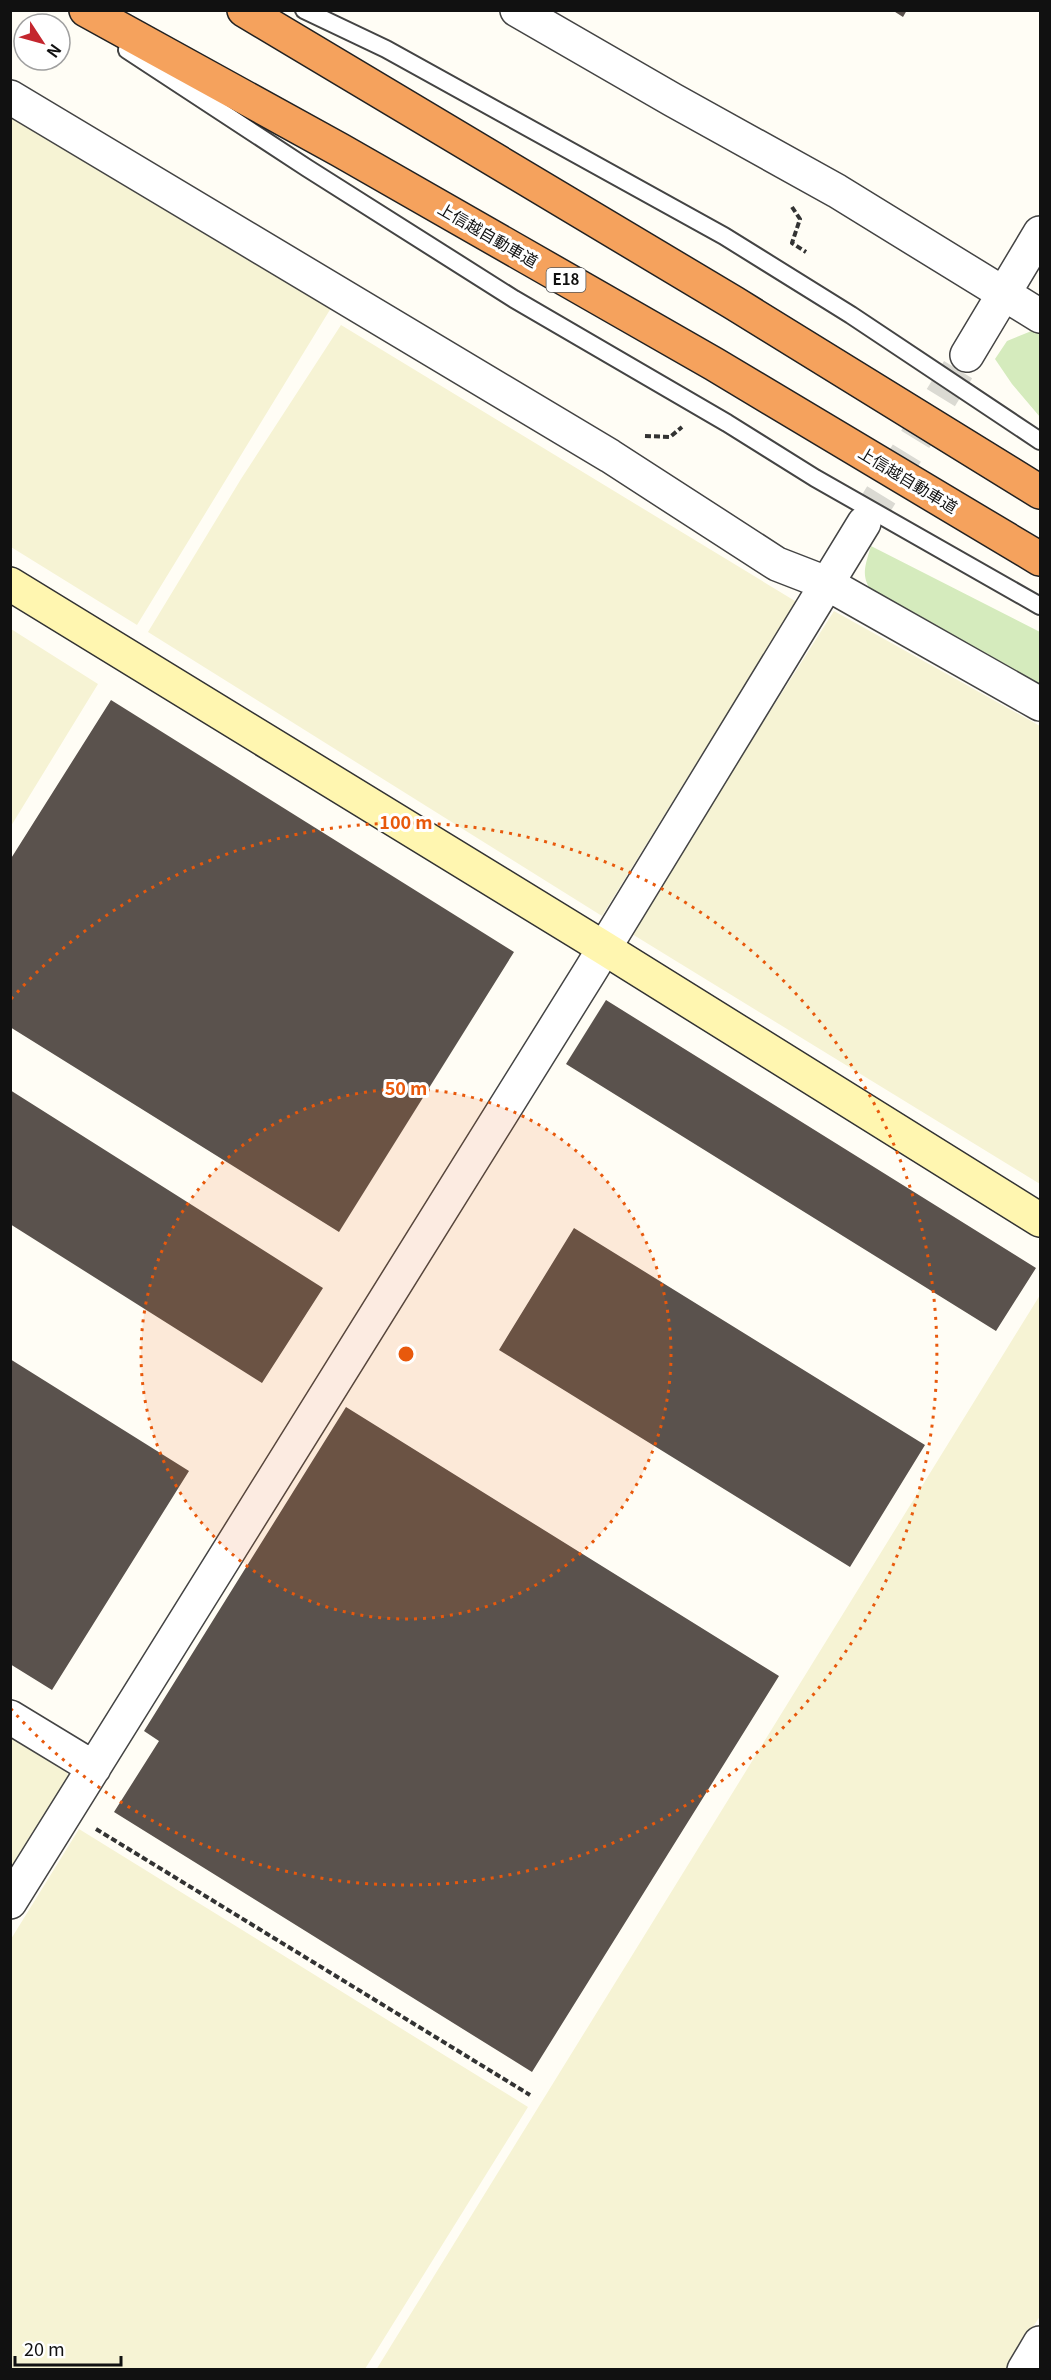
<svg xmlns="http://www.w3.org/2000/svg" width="1051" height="2380" font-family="Georgia,'Noto Sans JP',serif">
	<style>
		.farmland { fill: #f6f3d4 }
		.green { fill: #d5ebbd }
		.building { fill: #5a524d }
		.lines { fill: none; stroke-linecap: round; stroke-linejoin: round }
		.street-tunnel { stroke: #dbdad3; stroke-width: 33; stroke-dasharray: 33 16; stroke-linecap: butt }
		.lane-casing { stroke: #444; stroke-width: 20 }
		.street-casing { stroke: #444; stroke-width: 36 }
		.secondary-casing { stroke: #333; stroke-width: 36 }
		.highway-casing { stroke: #222; stroke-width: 36 }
		.path { stroke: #333; stroke-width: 4; stroke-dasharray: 6 3; stroke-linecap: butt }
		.lane { stroke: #fff; stroke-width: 16 }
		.street { stroke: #fff; stroke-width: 33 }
		.secondary { stroke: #fff6b0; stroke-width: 33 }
		.highway { stroke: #f5a25d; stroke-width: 33 }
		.ring { fill: none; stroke: #e8590c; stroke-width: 3; stroke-dasharray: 3 6 }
		.labels { text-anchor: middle; stroke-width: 6; stroke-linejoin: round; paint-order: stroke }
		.shield { fill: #fff; stroke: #585858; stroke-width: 1.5 }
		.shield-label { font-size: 15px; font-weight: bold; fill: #111 }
		.street-label { font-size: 16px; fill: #111; stroke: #fff }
		.centre { fill: #e8590c; stroke: #fff; stroke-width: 3 }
		.ring-label { font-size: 18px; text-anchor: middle; font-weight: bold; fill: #e8590c; stroke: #fff; stroke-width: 6; stroke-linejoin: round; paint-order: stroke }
	</style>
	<rect width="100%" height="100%" fill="#fffdf5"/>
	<!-- farmland -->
	<path class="farmland" d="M 10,115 L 331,308 L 137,625 L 11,547 Z
		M 341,325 L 800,604 L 697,762 L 602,916 L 148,632 L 241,479 Z
		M 834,611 L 1040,726 L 1040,1184 L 632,934 L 732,771 Z
		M 11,629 L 98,684 L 11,826 Z
		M 1040,1295 L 1040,2316 L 1007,2369 L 376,2370 Z
		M 11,1730 L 61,1761 L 69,1777 L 11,1870 Z
		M 79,1829 L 528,2107 L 365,2369 L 11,2369 L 11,1939 Z"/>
	<!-- green -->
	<path class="green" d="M 1034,330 L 1040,332 L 1040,417 L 1012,384 L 995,359 L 1007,341 Z
		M 871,546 L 1040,632 L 1040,690 L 876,599 C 861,577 863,572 871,546 Z"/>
	<!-- building -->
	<path class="building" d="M 892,10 L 907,10 L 903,17 Z
		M 111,700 L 514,952 L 339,1232 L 10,1027 L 10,860 Z
		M 606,1000 L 1036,1268 L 996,1331 L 566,1064 Z
		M 10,1090 L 323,1288 L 262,1383 L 10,1224 Z
		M 574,1228 L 925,1445 L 850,1567 L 499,1350 Z
		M 10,1359 L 189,1471 L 52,1690 L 10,1664 Z
		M 346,1407 L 779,1676 L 532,2072 L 114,1812 L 159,1741 L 144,1731 Z"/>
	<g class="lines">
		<!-- street-tunnel -->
		<path class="street-tunnel" d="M 864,523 L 967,355"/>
		<defs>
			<path id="lane" d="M 304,10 L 386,49 L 724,236 L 851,315 L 1040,441
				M 127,50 L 307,168 L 514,299 L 727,423 L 815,478 L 1040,606"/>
			<path id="street" d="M 517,10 L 673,100 L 837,191 L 1040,316
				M 10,97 L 610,456 L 777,564 L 826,583 L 1040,704
				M 967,355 L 1040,233
				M 10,1717 L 94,1768
				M 10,1902 L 589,973 L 864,523
				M 1024,2370 L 1040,2343"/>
			<path id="secondary" d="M 10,584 L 604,948 L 1040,1220"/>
			<path id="highway" d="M 86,10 L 340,150 L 714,364 L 1040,559
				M 244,10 L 734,303 L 1040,492"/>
		</defs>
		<!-- lane casing -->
		<use href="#lane" class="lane-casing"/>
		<!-- street casing -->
		<use href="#street" class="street-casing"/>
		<!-- secondary casing -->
		<use href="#secondary" class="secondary-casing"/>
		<!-- highway casing -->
		<use href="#highway" class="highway-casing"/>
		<!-- path -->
		<path class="path" d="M 792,207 L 800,219 L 792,243 L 806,252
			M 645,436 L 670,437 L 682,427
			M 96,1829 L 530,2095"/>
		<!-- lane -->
		<use href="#lane" class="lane"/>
		<!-- street -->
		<use href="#street" class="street"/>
		<!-- secondary -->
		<use href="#secondary" class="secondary"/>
		<!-- highway -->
		<use href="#highway" class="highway"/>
	</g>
	<!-- distance rings -->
	<circle cx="406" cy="1354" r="265" fill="#e8590c" fill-opacity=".12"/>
	<g class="ring">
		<circle cx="406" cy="1354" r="265"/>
		<path d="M11 999A531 531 0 1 1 11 1709"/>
	</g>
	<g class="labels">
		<!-- shield labels -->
		<rect class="shield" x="546.5" y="268" width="39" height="24" rx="4.5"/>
		<g class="shield-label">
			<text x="566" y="285">E18</text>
		</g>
		<!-- street labels -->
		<g class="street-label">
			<text transform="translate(488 235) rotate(30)" y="6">上信越自動車道</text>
			<text transform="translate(908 480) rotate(31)" y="6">上信越自動車道</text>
		</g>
	</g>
	<circle cx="406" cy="1354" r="9" class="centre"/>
	<g class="ring-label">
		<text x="406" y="829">100 m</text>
		<text x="406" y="1095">50 m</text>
	</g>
	<!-- border -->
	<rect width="1051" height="2380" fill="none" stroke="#111111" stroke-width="24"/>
	<!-- north arrow -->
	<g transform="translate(42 42) rotate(126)"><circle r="28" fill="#ffffff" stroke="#a0a0a0" stroke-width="1.5"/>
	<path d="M0-4.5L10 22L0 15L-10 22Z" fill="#c4262e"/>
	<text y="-9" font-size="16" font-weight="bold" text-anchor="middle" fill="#111111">N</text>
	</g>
	<!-- scale -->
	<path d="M15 2356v9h106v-9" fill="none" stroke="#111111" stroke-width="3"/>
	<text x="24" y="2356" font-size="18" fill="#111111" stroke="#ffffff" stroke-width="4.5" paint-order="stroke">20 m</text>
</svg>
